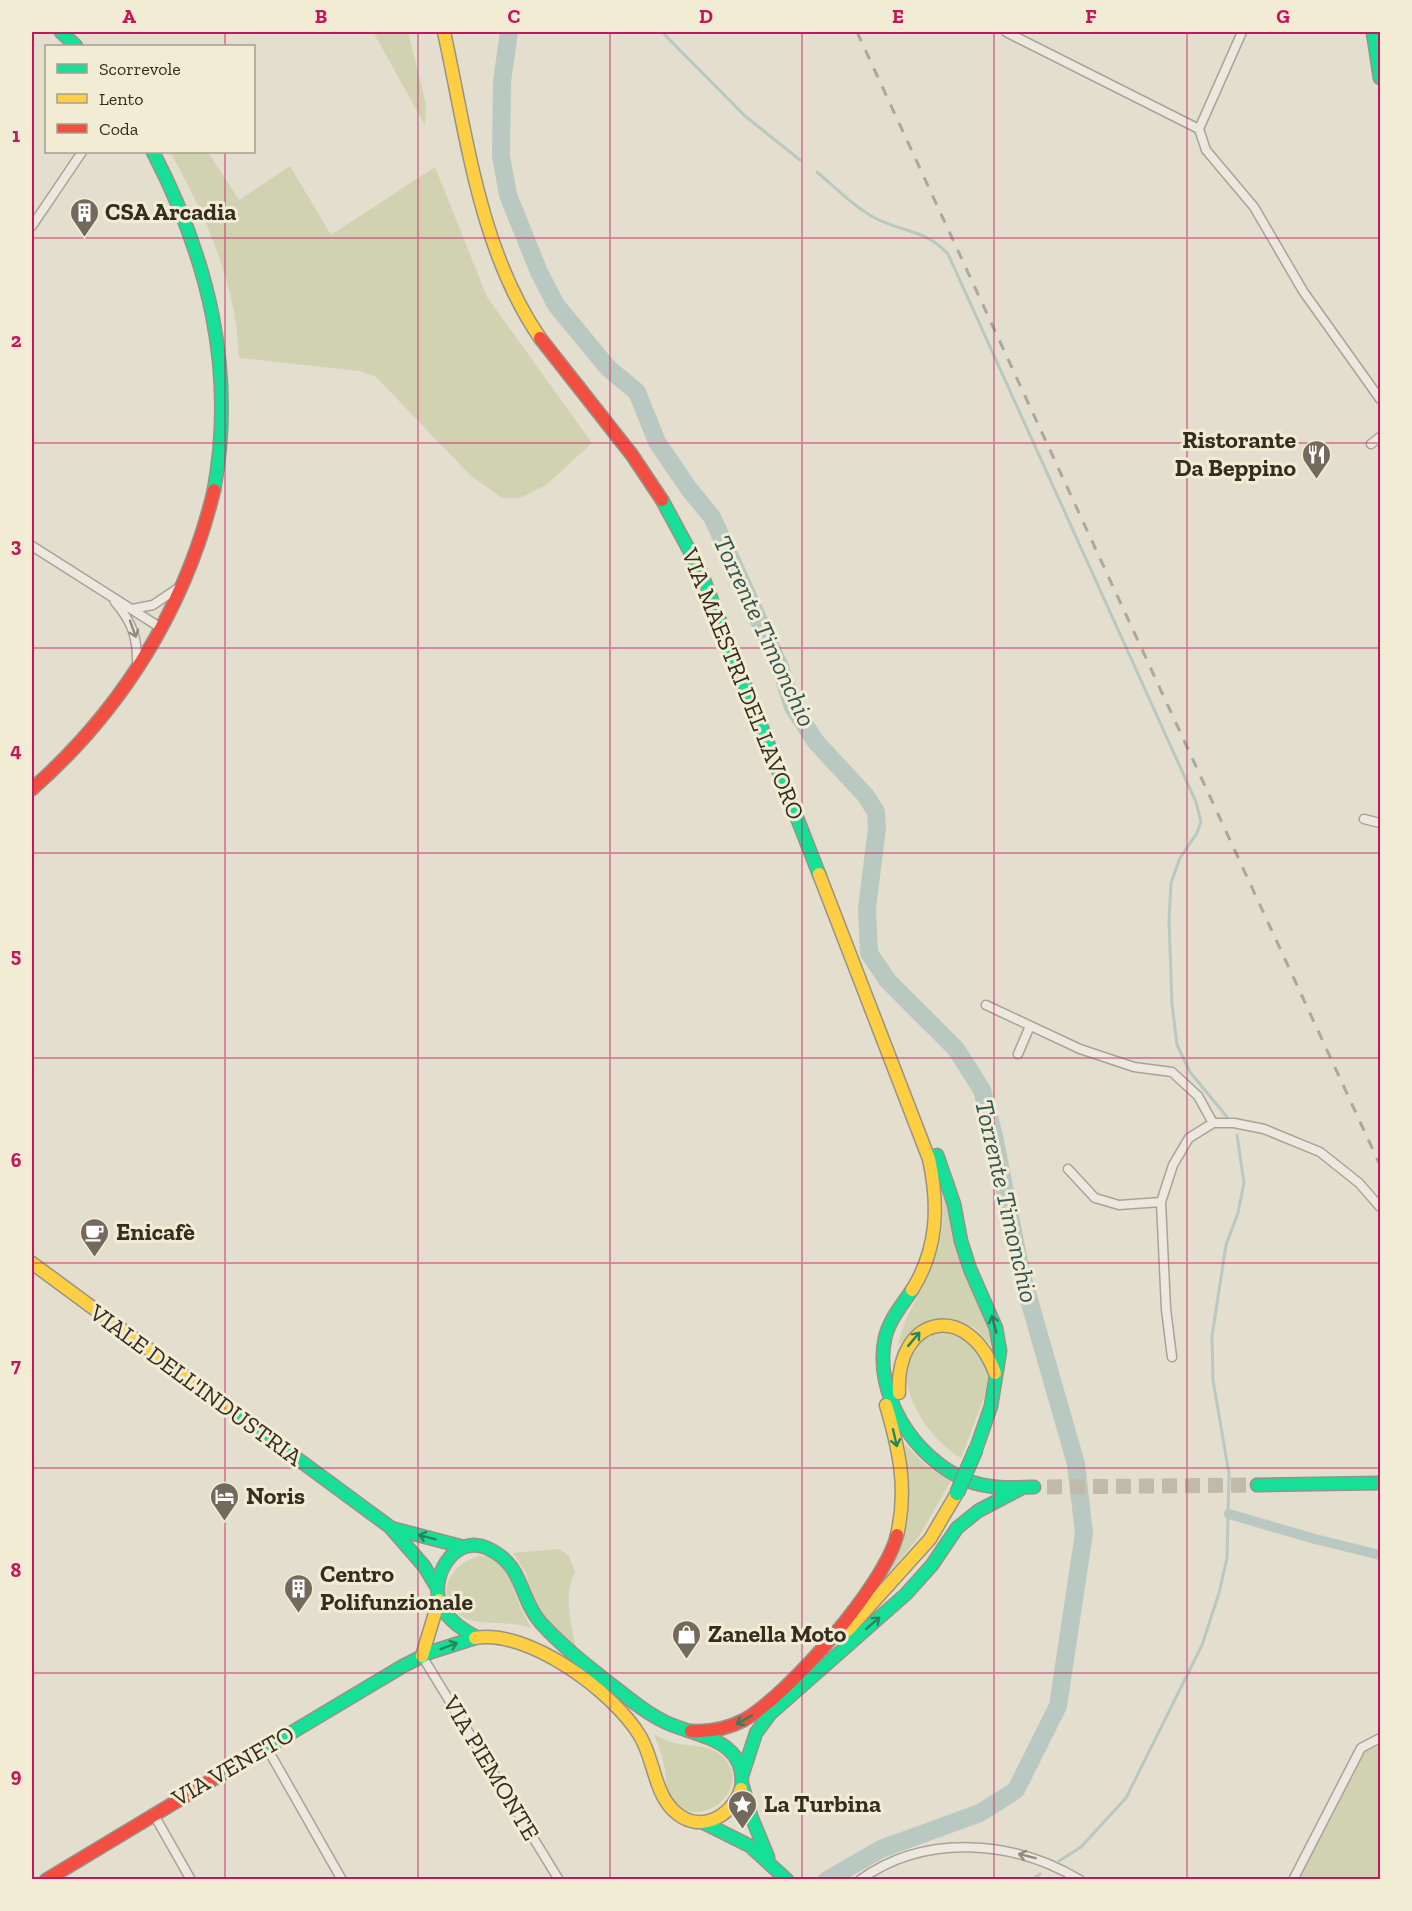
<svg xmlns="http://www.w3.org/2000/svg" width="1412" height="1911" font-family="'Zilla Slab',serif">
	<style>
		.green { fill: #d0d2b2 }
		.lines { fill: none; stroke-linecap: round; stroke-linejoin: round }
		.stream { stroke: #b9c8c0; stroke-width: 3 }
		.canal { stroke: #b9c8c0; stroke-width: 10 }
		.river { stroke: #b9c8c0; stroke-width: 18 }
		.highway-tunnel { stroke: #c0baab; stroke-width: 15; stroke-dasharray: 15 8; stroke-linecap: butt }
		.street-casing { stroke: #a8a397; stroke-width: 11 }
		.fast-casing { stroke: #989287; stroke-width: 15 }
		.slow-casing { stroke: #989287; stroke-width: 15 }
		.jam-casing { stroke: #989287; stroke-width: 15 }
		.street { stroke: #ece8df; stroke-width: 8 }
		.fast { stroke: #16e098; stroke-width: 12 }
		.slow { stroke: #ffcf43; stroke-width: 12 }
		.jam { stroke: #f24e42; stroke-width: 12 }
		.rail { stroke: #aba89f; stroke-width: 3; stroke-dasharray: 10 10; stroke-linecap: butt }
		.fast-bridge-casing { stroke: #8e887e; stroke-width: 16; stroke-linecap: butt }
		.fast-bridge { stroke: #16e098; stroke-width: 14 }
		.oneway { stroke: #918a80 }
		.oneway2 { stroke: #26865c }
		.grid { fill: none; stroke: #c2185b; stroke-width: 1.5; stroke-opacity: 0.55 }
		.labels { text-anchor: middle; stroke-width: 6; stroke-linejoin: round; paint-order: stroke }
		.poi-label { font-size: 24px; font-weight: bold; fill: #362c20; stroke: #f3ecd5; text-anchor: start }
		.street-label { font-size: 24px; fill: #362c20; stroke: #f3ecd5 }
		.water-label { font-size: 26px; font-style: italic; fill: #305555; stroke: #f3ecd5 }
		.neatline { fill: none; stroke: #c2185b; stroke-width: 2 }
		.grid-label { font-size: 20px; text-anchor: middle; font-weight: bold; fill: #c2185b }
	</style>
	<rect width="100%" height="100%" fill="#e3dece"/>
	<!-- green -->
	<path class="green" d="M 373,32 L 408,32 L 426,104 L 425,125 Z
		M 170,152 L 208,152 L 239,200 L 290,166 L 331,235 L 435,167 L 487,297 L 592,443 L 546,485 L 520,498 L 502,498 L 470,475 L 376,377 L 360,371 L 239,358 C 238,343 237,327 234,312 C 223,255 198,201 170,152 Z
		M 942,1183 L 987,1315 L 993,1347 L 974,1327 L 946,1319 L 909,1333 L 898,1346 C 905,1314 916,1302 929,1274 C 942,1244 946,1215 942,1183 Z
		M 945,1330 L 961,1333 L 985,1359 L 988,1376 L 984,1398 L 961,1458 C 916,1432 872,1347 945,1330 Z
		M 905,1444 L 924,1464 L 951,1481 L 918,1538 L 889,1573 L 903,1544 L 909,1510 Z
		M 559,1549 L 568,1555 L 575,1571 C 563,1597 571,1622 576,1648 L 552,1628 L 537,1607 L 525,1571 L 513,1553 Z
		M 479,1556 C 505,1558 508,1571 515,1593 C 519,1605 525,1617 531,1628 C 508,1619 477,1628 460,1615 C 432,1594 452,1563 479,1556 Z
		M 654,1734 C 659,1737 665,1740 671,1742 C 688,1748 709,1742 723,1757 C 755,1788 699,1834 672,1800 C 664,1790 667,1777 664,1765 C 662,1754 658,1744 654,1734 Z
		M 1379,1742 L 1380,1879 L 1299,1880 L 1362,1754 Z"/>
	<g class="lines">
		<!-- stream -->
		<path class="stream" d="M 662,32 L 745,116 L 800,160
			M 817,172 C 835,187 854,207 875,218 C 904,233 925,229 948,254 L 1196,802 L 1201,822 L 1197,833 L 1180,858 L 1171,883 L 1169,920 L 1172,1004 L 1177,1045 L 1190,1072 L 1227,1117
			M 1059,1861 L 1081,1847 L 1126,1798 L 1202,1645 L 1219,1593 L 1227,1558 L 1229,1474 L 1213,1380 L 1212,1336 L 1226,1245 L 1238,1213 L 1244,1183 L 1237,1135
			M 1032,1880 L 1040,1874"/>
		<!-- canal -->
		<path class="canal" d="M 1229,1514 L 1315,1539 L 1380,1555"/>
		<!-- river -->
		<path class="river" d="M 509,32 L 502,82 L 501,156 L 508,195 L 539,272 L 556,305 L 608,368 L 637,392 L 657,442 L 689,489 L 712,517 L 780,667 L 793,707 L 816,742 L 866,796 L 876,812 L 877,828 L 867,908 L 869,953 L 888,981 L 956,1049 L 982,1090 L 994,1136 L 1021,1272 L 1076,1464 L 1084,1533 L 1058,1706 L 1016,1790 L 980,1813 L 881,1849 L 827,1880"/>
		<!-- highway-tunnel -->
		<path class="highway-tunnel" d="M 1047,1487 L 1257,1485"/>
		<defs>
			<path id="street" d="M 1006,32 L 1199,129
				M 1242,32 L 1199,129 L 1206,150 L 1254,207 L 1303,291 L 1380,399
				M 32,226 L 82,152
				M 1371,444 L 1380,437
				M 32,546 L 161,628
				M 115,602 C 133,623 138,639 137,667
				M 132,609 L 153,605 L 181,586
				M 1364,819 L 1380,823
				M 986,1005 L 1080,1049 L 1134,1067 L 1172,1072 L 1198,1096 L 1213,1123
				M 1018,1054 L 1030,1026
				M 1068,1169 L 1095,1198 L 1119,1205 L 1161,1202
				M 1172,1357 L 1166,1309 L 1161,1202 L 1173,1165 L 1189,1138 L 1213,1123 L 1234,1123 L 1264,1129 L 1320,1152 L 1359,1183 L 1380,1207
				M 422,1656 L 559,1880
				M 267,1748 L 342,1880
				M 153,1813 L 191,1880
				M 860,1880 C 925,1833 1014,1840 1080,1880
				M 1293,1880 L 1361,1748 L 1380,1738"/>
			<path id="fast" d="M 61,32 L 76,46
				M 1373,32 L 1380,78
				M 153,152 C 208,258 236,370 214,490
				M 662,500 L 700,570 L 819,874
				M 937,1155 L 954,1204 L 961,1241 L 970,1269 L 996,1328 L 1000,1351 L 991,1406 L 976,1449
				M 912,1290 C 902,1305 889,1320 885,1338 C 873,1394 914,1458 966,1480 C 987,1489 1012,1488 1034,1487
				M 234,1412 L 390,1527 L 424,1566 L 436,1586
				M 1257,1485 L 1380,1483
				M 391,1528 L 464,1547
				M 476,1637 C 462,1629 451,1622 442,1608 C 427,1581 453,1533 487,1548 C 525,1565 518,1597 541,1623 C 565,1650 602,1677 631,1700 C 641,1708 653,1716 665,1722 C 697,1737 749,1739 741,1789
				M 742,1776 L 756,1733 L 770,1714 L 906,1594 L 932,1565 L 957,1528 L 978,1511 L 1020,1489
				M 212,1780 L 403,1666 L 431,1652 L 475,1638
				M 743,1787 L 751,1816 L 768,1857
				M 704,1823 L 750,1846 L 787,1880"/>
			<path id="slow" d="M 444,32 C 467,136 479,249 540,338
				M 819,874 L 929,1159 C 939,1205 938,1249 912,1290
				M 32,1263 L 234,1412
				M 899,1393 C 895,1315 968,1300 995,1373
				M 886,1405 C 899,1449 908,1489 897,1535
				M 848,1630 L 930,1539 L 957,1493
				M 475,1638 C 527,1628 614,1692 640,1736 C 654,1759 654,1791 673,1810 C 698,1835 731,1818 741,1789
				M 422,1656 L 439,1600"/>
			<path id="jam" d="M 540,338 L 632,455 L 662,500
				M 32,789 C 122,710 186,607 214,490
				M 691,1731 C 710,1732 727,1729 744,1720 C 788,1695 885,1585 897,1535
				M 46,1880 L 212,1780"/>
		</defs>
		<!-- street casing -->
		<use href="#street" class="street-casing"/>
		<!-- fast casing -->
		<use href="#fast" class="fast-casing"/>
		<!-- slow casing -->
		<use href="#slow" class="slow-casing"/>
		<!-- jam casing -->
		<use href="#jam" class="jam-casing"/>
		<!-- street -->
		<use href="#street" class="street"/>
		<!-- fast -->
		<use href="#fast" class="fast"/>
		<!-- slow -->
		<use href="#slow" class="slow"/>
		<!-- jam -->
		<use href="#jam" class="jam"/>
		<!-- rail -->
		<path class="rail" d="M 857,32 L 1380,1165"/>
		<defs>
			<path id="fast-bridge" d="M 957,1493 L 976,1449"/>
		</defs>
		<!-- fast-bridge casing -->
		<use href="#fast-bridge" class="fast-bridge-casing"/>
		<!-- fast-bridge -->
		<use href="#fast-bridge" class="fast-bridge"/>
	</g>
	<!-- one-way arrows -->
	<defs><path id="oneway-shaft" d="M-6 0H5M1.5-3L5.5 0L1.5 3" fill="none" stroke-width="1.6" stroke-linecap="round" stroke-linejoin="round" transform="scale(1.5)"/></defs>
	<g class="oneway">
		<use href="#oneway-shaft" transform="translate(133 629) rotate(70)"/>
		<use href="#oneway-shaft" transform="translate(1027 1856) rotate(-166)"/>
	</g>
	<g class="oneway2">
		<use href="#oneway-shaft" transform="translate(994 1324) rotate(-106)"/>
		<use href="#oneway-shaft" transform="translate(914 1339) rotate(-50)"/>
		<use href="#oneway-shaft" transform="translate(895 1438) rotate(77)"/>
		<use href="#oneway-shaft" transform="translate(427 1537) rotate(-165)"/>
		<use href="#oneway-shaft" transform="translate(873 1623) rotate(-41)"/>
		<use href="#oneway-shaft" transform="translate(449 1646) rotate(-20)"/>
		<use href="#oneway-shaft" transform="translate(744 1720) rotate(150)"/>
	</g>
	<!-- grid -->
	<path class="grid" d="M 225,32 L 225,46M 418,32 L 418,1880M 610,32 L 610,1880M 802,32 L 802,1880M 994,32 L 994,1880M 1187,32 L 1187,1880M 225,152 L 225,1880M 32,238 L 1380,238M 32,443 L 1380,443M 32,648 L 1380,648M 32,853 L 1380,853M 32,1058 L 1380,1058M 32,1263 L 1380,1263M 32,1468 L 1380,1468M 32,1673 L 1380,1673"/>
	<!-- icons -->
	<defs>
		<symbol id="building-pin" viewBox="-11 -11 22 30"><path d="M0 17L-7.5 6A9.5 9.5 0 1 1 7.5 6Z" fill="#736a5d" stroke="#f3ecd5"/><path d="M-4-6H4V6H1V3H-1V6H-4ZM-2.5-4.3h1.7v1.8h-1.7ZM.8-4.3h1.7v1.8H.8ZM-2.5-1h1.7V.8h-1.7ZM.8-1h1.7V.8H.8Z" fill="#fff"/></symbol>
		<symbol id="restaurant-pin" viewBox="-11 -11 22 30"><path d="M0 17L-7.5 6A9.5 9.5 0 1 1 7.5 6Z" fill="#736a5d" stroke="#f3ecd5"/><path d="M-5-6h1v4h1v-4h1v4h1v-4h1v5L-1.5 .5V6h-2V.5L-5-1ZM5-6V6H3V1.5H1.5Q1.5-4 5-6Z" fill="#fff"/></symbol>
		<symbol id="cafe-pin" viewBox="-11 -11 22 30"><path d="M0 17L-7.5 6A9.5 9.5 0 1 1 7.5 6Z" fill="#736a5d" stroke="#f3ecd5"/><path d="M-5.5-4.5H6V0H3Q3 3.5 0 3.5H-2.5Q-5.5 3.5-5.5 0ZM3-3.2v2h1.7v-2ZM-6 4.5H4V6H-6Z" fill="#fff"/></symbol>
		<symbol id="hotel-pin" viewBox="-11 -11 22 30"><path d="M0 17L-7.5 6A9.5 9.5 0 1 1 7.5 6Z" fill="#736a5d" stroke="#f3ecd5"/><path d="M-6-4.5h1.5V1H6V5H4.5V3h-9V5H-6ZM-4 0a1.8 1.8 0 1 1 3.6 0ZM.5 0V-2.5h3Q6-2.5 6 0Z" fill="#fff"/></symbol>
		<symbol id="shop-pin" viewBox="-11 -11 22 30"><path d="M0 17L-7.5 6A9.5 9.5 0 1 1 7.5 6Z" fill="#736a5d" stroke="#f3ecd5"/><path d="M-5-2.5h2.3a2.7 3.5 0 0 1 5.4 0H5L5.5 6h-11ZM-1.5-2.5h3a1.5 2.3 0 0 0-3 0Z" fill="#fff"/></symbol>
		<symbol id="sight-pin" viewBox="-11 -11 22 30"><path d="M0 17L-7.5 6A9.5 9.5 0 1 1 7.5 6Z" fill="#736a5d" stroke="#f3ecd5"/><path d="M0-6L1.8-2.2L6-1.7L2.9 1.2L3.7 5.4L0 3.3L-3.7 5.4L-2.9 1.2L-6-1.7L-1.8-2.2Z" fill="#fff"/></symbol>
	</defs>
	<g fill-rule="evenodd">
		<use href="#building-pin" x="68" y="196" width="33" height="45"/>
		<use href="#restaurant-pin" x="1300" y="438" width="33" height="45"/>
		<use href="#cafe-pin" x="78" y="1216" width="33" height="45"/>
		<use href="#hotel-pin" x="208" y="1480" width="33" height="45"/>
		<use href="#building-pin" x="282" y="1572" width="33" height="45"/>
		<use href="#shop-pin" x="670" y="1618" width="33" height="45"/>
		<use href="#sight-pin" x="726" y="1788" width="33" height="45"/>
	</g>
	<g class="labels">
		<!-- poi labels -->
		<g class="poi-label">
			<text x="105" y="220">CSA Arcadia</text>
			<text x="1296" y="448" text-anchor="end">Ristorante<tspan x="1296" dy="28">Da Beppino</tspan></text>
			<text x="116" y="1240">Enicafè</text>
			<text x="246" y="1504">Noris</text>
			<text x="320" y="1582">Centro<tspan x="320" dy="28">Polifunzionale</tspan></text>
			<text x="708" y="1642">Zanella Moto</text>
			<text x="764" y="1812">La Turbina</text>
		</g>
		<!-- street labels -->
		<g class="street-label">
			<text transform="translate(743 684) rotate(68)" y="8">VIA MAESTRI DEL LAVORO</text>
			<text transform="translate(196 1385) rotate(36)" y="8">VIALE DELL'INDUSTRIA</text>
			<text transform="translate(233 1766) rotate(-30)" y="8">VIA VENETO</text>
			<text transform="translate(491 1768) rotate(59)" y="8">VIA PIEMONTE</text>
		</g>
		<!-- water labels -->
		<g class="water-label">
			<text transform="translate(765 631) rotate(65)" y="9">Torrente Timonchio</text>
			<text transform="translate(1007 1201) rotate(77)" y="9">Torrente Timonchio</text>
		</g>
	</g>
	<!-- border -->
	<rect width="1412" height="1911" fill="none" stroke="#f3ecd5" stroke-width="66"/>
	<!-- legend -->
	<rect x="45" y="45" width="210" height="108" fill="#f3ecd5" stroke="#a79f8d" stroke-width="1.5"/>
	<rect x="57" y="64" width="30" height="9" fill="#16e098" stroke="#a79f8d" stroke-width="1.5"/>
	<text x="99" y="75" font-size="18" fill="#362c20">Scorrevole</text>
	<rect x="57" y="94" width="30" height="9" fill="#ffcf43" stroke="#a79f8d" stroke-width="1.5"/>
	<text x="99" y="105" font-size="18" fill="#362c20">Lento</text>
	<rect x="57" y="124" width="30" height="9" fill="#f24e42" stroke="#a79f8d" stroke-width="1.5"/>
	<text x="99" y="135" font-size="18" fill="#362c20">Coda</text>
	<rect x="33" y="33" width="1346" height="1845" class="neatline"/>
	<g class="grid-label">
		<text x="129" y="23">A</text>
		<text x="321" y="23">B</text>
		<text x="514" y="23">C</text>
		<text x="706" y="23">D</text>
		<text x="898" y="23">E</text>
		<text x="1091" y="23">F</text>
		<text x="1283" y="23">G</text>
		<text x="16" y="142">1</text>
		<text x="16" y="347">2</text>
		<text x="16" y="552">3</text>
		<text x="16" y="757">4</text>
		<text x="16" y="962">5</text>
		<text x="16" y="1167">6</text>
		<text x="16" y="1372">7</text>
		<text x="16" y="1577">8</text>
		<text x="16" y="1782">9</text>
	</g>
</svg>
